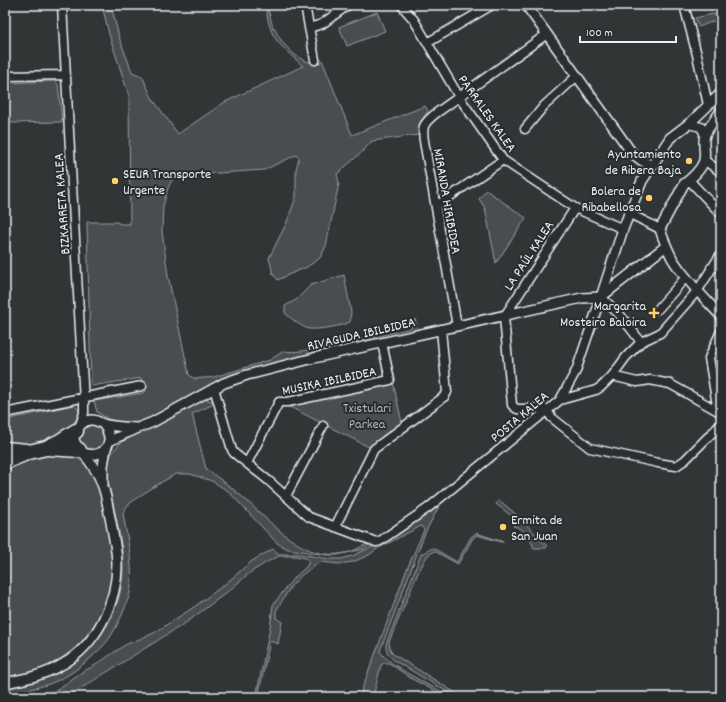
<svg xmlns="http://www.w3.org/2000/svg" width="726" height="702" font-family="Dekko,sans-serif">
	<style>
		.green { fill: #494d4f; stroke: #989fa4 }
		.lines { fill: none; stroke-linecap: round; stroke-linejoin: round }
		.minor-casing { stroke: #e8f1f8; stroke-width: 11 }
		.tertiary-casing { stroke: #e8f1f8; stroke-width: 12 }
		.motorway-casing { stroke: #e8f1f8; stroke-width: 17 }
		.minor { stroke: #2a2d2e; stroke-width: 8 }
		.tertiary { stroke: #2a2d2e; stroke-width: 9 }
		.motorway { stroke: #2a2d2e; stroke-width: 14 }
		.poi-dot { fill: #ffd166; stroke: #2a2d2e; stroke-width: 1.5 }
		.labels { text-anchor: middle; stroke-width: 4; stroke-linejoin: round; paint-order: stroke }
		.street-label { font-size: 14px; fill: #e8f1f8; stroke: #2a2d2e }
		.poi-label { font-size: 14px; fill: #e8f1f8; stroke: #2a2d2e; text-anchor: end }
		.park-label { font-size: 14px; fill: #b0b8bd; stroke: #2a2d2e }
	</style>
	<rect width="100%" height="100%" fill="#323536"/>
	<filter id="ink" filterUnits="userSpaceOnUse"><feTurbulence type="fractalNoise" baseFrequency=".025" numOctaves="2"/><feDisplacementMap in="SourceGraphic" scale="8" xChannelSelector="R" yChannelSelector="G"/><feConvolveMatrix kernelMatrix="1 2 1 2 8 2 1 2 1" color-interpolation-filters="sRGB"/></filter>
	<g filter="url(#ink)">
		<!-- green -->
		<path class="green" d="M 102,5 L 111,5 L 119,37 L 132,72 L 142,76 L 152,98 L 178,134 L 225,102 L 303,66 C 290,54 273,42 269,24 C 267,18 267,11 265,5 L 267,5 L 273,28 L 275,28 C 278,40 297,61 310,62 C 314,62 318,60 322,60 L 352,135 L 425,106 L 428,111 L 418,126 L 418,135 L 372,141 L 362,152 L 337,174 L 339,183 L 326,246 L 320,258 L 307,267 L 288,275 L 278,280 L 273,274 L 269,258 L 287,222 L 296,197 L 296,169 L 299,158 L 296,155 L 264,170 L 174,176 L 168,188 L 163,206 L 162,231 L 168,276 L 189,375 L 195,379 L 214,377 L 270,360 L 284,351 C 295,353 306,350 317,349 C 349,344 380,336 411,328 L 415,319 L 418,332 L 257,368 L 142,422 L 123,423 L 108,419 L 97,412 L 94,401 L 144,393 L 146,391 L 141,378 L 91,386 L 87,222 L 116,222 L 121,224 L 130,224 L 129,96 L 109,34 Z
			M 377,12 L 385,31 L 347,46 L 339,27 Z
			M 713,14 L 721,17 L 721,28 L 716,20 L 699,27 L 695,18 Z
			M 54,81 L 58,84 L 62,122 L 5,123 L 5,83 Z
			M 486,190 L 526,218 L 496,263 L 485,208 L 479,199 Z
			M 344,275 L 351,312 L 350,322 C 342,326 319,330 309,329 C 303,328 290,318 285,313 L 285,306 L 296,300 L 311,285 Z
			M 393,382 L 402,423 L 369,447 L 288,406 Z
			M 203,399 L 212,401 L 214,404 L 192,414 L 206,469 C 220,479 234,489 247,501 C 274,525 304,562 345,553 C 353,552 360,547 367,544 L 369,545 L 364,549 L 337,555 L 326,555 L 288,549 L 277,543 L 228,491 L 212,481 L 190,474 L 176,474 L 155,486 L 138,497 L 127,506 L 123,513 C 127,537 133,562 131,586 C 130,600 115,633 105,644 C 93,657 71,676 54,682 C 45,686 35,688 25,690 L 24,697 L 5,697 L 5,688 C 23,685 41,681 58,673 C 95,653 122,613 123,570 C 123,538 113,507 107,476 C 107,456 113,448 130,436 Z
			M 74,405 L 79,410 L 78,416 L 72,426 L 60,437 L 25,447 L 5,446 L 5,420 Z
			M79 437a13 13 0 1 1 26 0a13 13 0 1 1-26 0Z
			M 47,453 C 61,454 74,454 85,463 C 99,474 100,496 104,513 C 108,530 111,546 112,564 C 112,568 113,574 113,579 C 112,583 110,589 108,593 C 95,642 55,673 5,678 L 5,466 Z
			M 499,500 L 518,516 L 547,546 L 546,548 L 534,548 C 529,537 526,529 513,526 L 516,521 L 513,517 L 496,504 Z
			M 437,504 L 439,506 L 425,533 L 380,651 C 387,665 435,688 451,697 L 442,697 L 433,690 L 412,679 L 389,663 L 384,663 L 381,665 L 373,697 L 359,697 L 407,569 L 424,530 L 421,526 L 377,549 L 369,555 L 353,562 L 338,564 L 322,562 L 315,565 L 303,574 L 291,586 L 276,611 L 276,618 L 282,622 L 278,644 L 270,641 L 258,697 L 256,697 L 270,628 L 273,605 L 292,580 L 307,566 L 309,560 L 305,558 L 296,556 L 279,556 L 267,562 L 251,572 L 226,593 L 187,622 L 67,697 L 28,697 L 55,691 L 82,672 L 94,666 L 125,645 L 154,633 L 194,607 L 224,585 L 252,561 L 273,549 L 279,554 L 300,554 L 329,559 L 341,559 L 352,556 L 381,543 Z
			M 476,533 L 504,542 L 501,542 L 477,535 L 473,538 L 458,564 L 434,551 L 427,556 L 418,573 L 389,642 L 390,649 L 393,654 L 462,697 L 456,697 L 395,661 C 389,656 386,653 386,644 L 421,554 L 433,548 L 457,562 L 471,537 Z"/>
		<g class="lines">
			<defs>
				<path id="minor" d="M 62,5 L 84,402 L 84,413 L 80,425
					M 305,5 L 315,60
					M 401,5 L 414,20 L 459,97 L 503,160 L 575,208 L 623,229
					M 684,5 L 697,55 L 708,105
					M 309,28 L 322,24 L 348,5
					M 427,43 L 492,5
					M 5,76 L 65,75
					M 688,124 L 701,127 L 705,135
					M 525,129 L 544,106 L 577,76
					M 704,160 L 721,172
					M 690,181 L 721,214
					M 436,206 L 503,160
					M 630,214 L 660,229
					M 711,268 L 721,266
					M 658,309 L 686,277
					M 457,326 L 424,141 C 422,126 423,124 435,114 L 547,34
					M 612,376 L 637,382 L 650,380 L 670,384 L 718,411
					M 214,388 L 232,450 L 234,453 L 269,481 L 309,517 L 376,542 L 380,541 L 428,508 L 560,400 L 576,371 L 601,297 L 621,316 L 641,342
					M 560,400 L 596,390 L 601,387 L 612,376 L 626,357 L 641,342 L 660,333 L 698,290 L 721,254
					M 548,411 C 541,405 526,410 517,409 L 514,407 L 512,405 L 504,317 L 575,208
					M 548,411 L 551,417 L 590,448 L 658,463 L 676,466 L 685,460 L 721,424
					M 720,412 L 718,411 L 709,358 L 721,331
					M 5,413 L 142,386
					M 247,463 L 279,402 L 288,402 L 390,380 L 382,343
					M 286,496 L 323,426
					M 335,527 L 374,449 L 445,396 L 447,392 L 441,330"/>
				<path id="tertiary" d="M 526,5 L 632,153 L 641,160 L 652,166
					M 721,111 C 716,119 708,127 705,135 C 702,143 706,152 704,160 C 702,169 691,179 684,184 L 660,229 C 663,239 667,248 672,258 C 683,277 705,299 721,316
					M 601,297 L 623,229 L 642,181 L 670,138 L 691,122 L 721,93
					M 601,297 L 666,246
					M 109,441 L 138,428 L 153,422 L 224,383 L 247,375 L 314,358 L 582,298 L 601,297
					M 84,453 C 105,460 117,440 103,424
					M 103,484 L 103,466 L 106,448
					M 5,683 C 25,679 45,675 63,664 C 96,645 117,603 117,564 C 117,550 113,536 111,522 C 108,510 107,496 102,484 C 99,474 93,466 87,458 C 80,448 67,441 79,427 C 82,423 87,420 92,420 C 96,420 99,422 103,424 C 114,427 125,427 136,428"/>
				<path id="motorway" d="M 48,448 L 79,450
					M 5,449 L 27,451
					M 5,462 L 29,452 L 46,448 L 60,441 L 76,431"/>
			</defs>
			<!-- minor casing -->
			<use href="#minor" class="minor-casing"/>
			<!-- tertiary casing -->
			<use href="#tertiary" class="tertiary-casing"/>
			<!-- motorway casing -->
			<use href="#motorway" class="motorway-casing"/>
			<!-- minor -->
			<use href="#minor" class="minor"/>
			<!-- tertiary -->
			<use href="#tertiary" class="tertiary"/>
			<!-- motorway -->
			<use href="#motorway" class="motorway"/>
		</g>
	</g>
	<!-- markers -->
	<g class="poi-dot">
		<circle cx="689" cy="161" r="4"/>
		<circle cx="115" cy="181" r="4"/>
		<circle cx="649" cy="198" r="4"/>
		<path d="M652 307h4v4h4v4h-4v4h-4v-4h-4v-4h4z"/>
		<circle cx="503" cy="527" r="4"/>
	</g>
	<g class="labels">
		<!-- street labels -->
		<g class="street-label">
			<text transform="translate(488 113) rotate(55)" y="5">PARRALES KALEA</text>
			<text transform="translate(448 201) rotate(80)" y="5">MIRANDA HIRIBIDEA</text>
			<text transform="translate(61 204) rotate(-94)" y="5">BIZKARRETA KALEA</text>
			<text transform="translate(528 255) rotate(-57)" y="5">LA PAÚL KALEA</text>
			<text transform="translate(361 333) rotate(-13)" y="5">RIVAGUDA IBILBIDEA</text>
			<text transform="translate(329 380) rotate(-12)" y="5">MUSIKA IBILBIDEA</text>
			<text transform="translate(519 416) rotate(-40)" y="5">POSTA KALEA</text>
		</g>
		<!-- poi labels -->
		<g class="poi-label">
			<text x="681" y="158">Ayuntamiento<tspan x="681" dy="16">de Ribera Baja</tspan></text>
			<text x="123" y="178" text-anchor="start">SEUR Transporte<tspan x="123" dy="16">Urgente</tspan></text>
			<text x="641" y="195">Bolera de<tspan x="641" dy="16">Ribabellosa</tspan></text>
			<text x="646" y="310">Margarita<tspan x="646" dy="16">Mosteiro Baloira</tspan></text>
			<text x="511" y="524" text-anchor="start">Ermita de<tspan x="511" dy="16">San Juan</tspan></text>
		</g>
		<!-- park labels -->
		<g class="park-label">
			<text x="367" y="412">Txistulari<tspan x="367" dy="16">Parkea</tspan></text>
		</g>
	</g>
	<!-- margin -->
	<rect width="726" height="702" fill="none" stroke="#2a2d2e" stroke-width="20"/>
	<rect x="10" y="10" width="706" height="682" fill="none" stroke="#e8f1f8" stroke-width="1.5" filter="url(#ink)"/>
	<!-- scale -->
	<path d="M580 36v6h96v-6" fill="none" stroke="#e8f1f8" stroke-width="2"/>
	<text x="586" y="36" font-size="12" fill="#e8f1f8" stroke="#2a2d2e" stroke-width="3" paint-order="stroke">100 m</text>
</svg>
